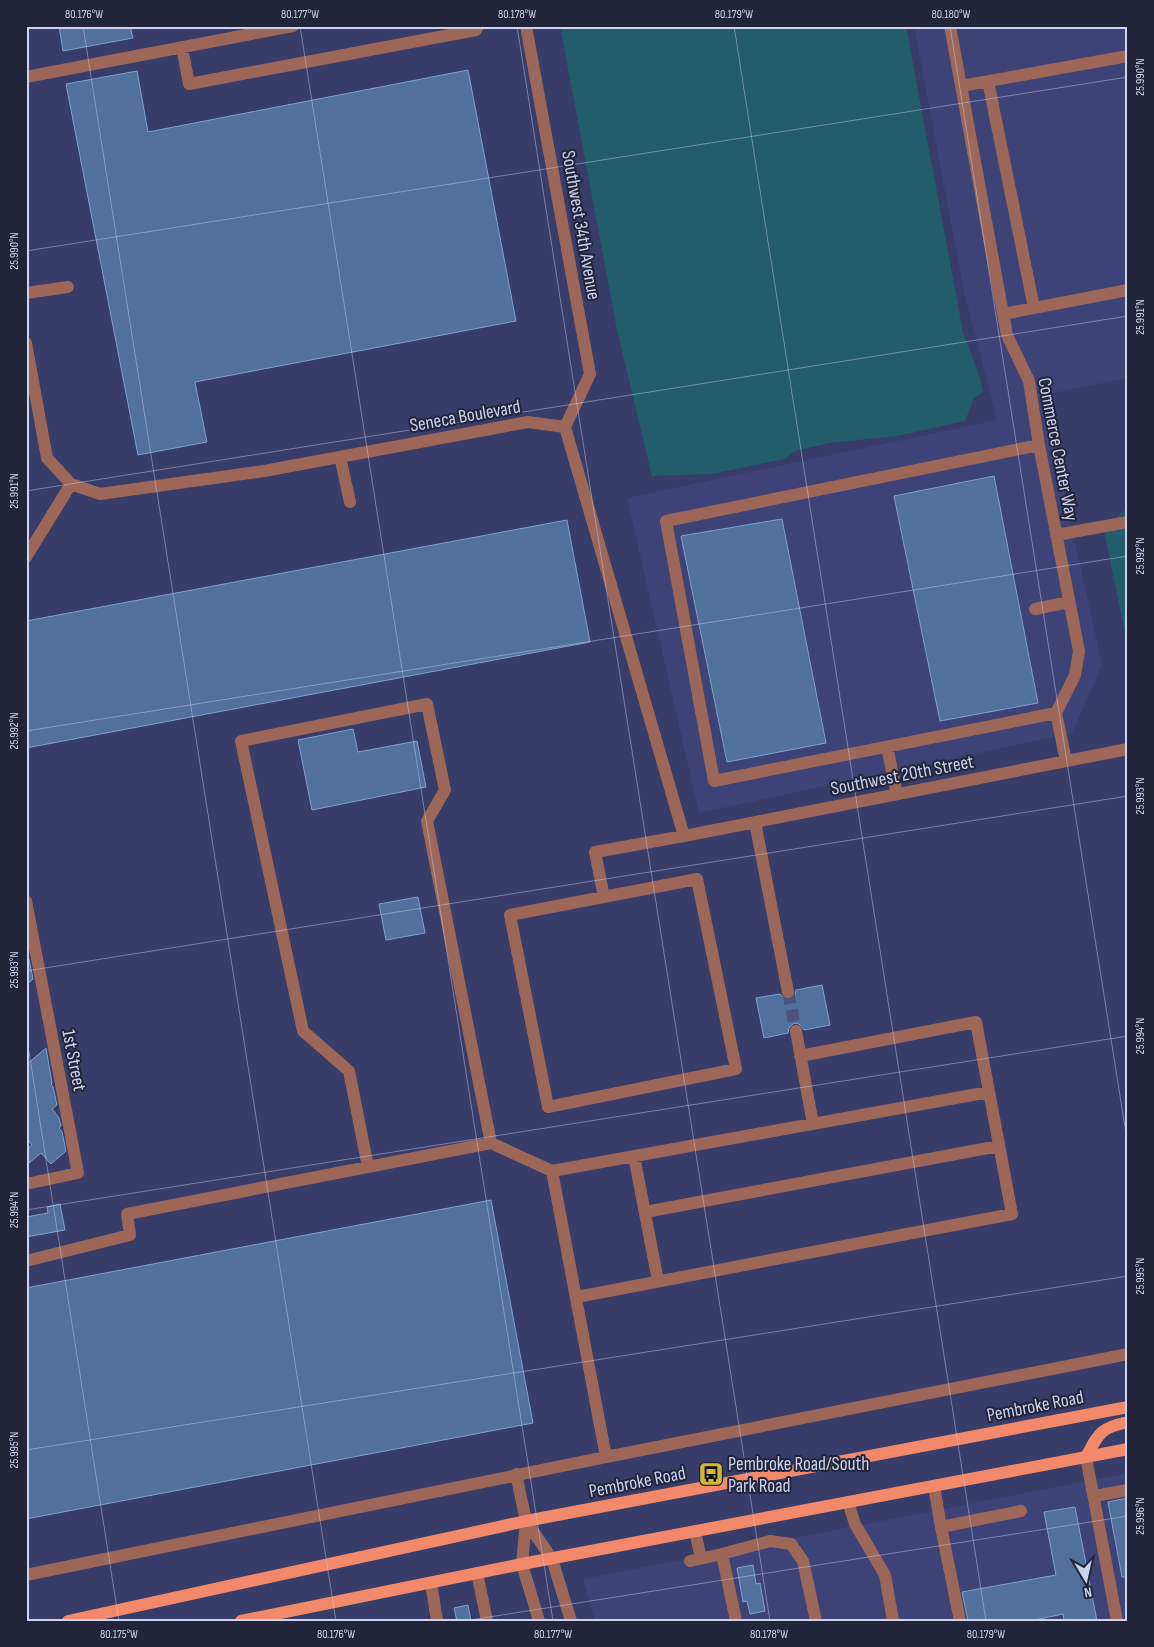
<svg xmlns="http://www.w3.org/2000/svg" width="1154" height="1647" font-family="'Sofia Sans Condensed',sans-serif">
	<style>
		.built { fill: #3e4377 }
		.water { fill: #225d6b }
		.building { fill: #51709b; stroke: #81a1cf }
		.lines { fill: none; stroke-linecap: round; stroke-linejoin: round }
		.minor-tunnel { stroke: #4e527d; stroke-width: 12; stroke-dasharray: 12 6; stroke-linecap: butt }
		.minor { stroke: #9c6758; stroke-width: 12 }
		.major { stroke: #f2896a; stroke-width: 12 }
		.ticks { fill: none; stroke: #cdd2ee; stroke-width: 1; stroke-opacity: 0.45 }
		.labels { text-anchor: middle; stroke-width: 4; stroke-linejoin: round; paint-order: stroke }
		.street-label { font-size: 19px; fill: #cdd2ee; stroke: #22253a }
		.poi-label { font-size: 19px; fill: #cdd2ee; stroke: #22253a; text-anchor: start }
		.neatline { fill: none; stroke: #cdd2ee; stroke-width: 2 }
		.ticks-label { font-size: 12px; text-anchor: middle; fill: #cdd2ee }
	</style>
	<rect width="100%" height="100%" fill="#373c69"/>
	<!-- built -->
	<path class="built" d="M 914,26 L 1128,26 L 1128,378 L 1043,395 L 1102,665 L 1072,733 L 699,813 L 627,498 L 997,420 L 964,292 Z
		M 1128,1473 L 1128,1621 L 595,1621 L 583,1579 Z"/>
	<!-- water -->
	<path class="water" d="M 560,26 L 906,26 L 963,332 L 980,378 L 983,392 L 974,398 L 965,421 L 897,436 L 829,443 L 795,451 L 784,459 L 712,474 L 652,476 L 617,330 Z
		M 1128,507 L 1128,648 L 1104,530 Z"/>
	<!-- building -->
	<path class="building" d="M 59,26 L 130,26 L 133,38 L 63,51 Z
		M 468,70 L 516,321 L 195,382 L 207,442 L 138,455 L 66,84 L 137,71 L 148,132 Z
		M 994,476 L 1038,703 L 940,721 L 894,496 Z
		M 782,519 L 826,743 L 727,762 L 681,536 Z
		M 567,520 L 590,642 L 26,748 L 26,621 Z
		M 353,729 L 358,752 L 417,741 L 426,787 L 312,810 L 298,740 Z
		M 418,897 L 425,933 L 386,940 L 379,904 Z
		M 26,956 L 29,959 L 33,979 L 26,985 Z
		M 822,985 L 830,1025 L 804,1030 L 799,1024 L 794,1023 L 789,1028 L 788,1033 L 764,1038 L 756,998 L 780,994 L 785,999 L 790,1000 L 795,995 L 796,990 Z
		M 46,1048 L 52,1083 L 51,1084 L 53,1087 L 57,1105 L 52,1109 L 59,1118 L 61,1126 L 59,1128 L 62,1132 L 66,1151 L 51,1164 L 41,1153 L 29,1163 L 27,1149 L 32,1145 L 26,1138 L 26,1065 Z
		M 491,1200 L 533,1423 L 26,1519 L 26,1288 Z
		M 60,1204 L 65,1230 L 26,1237 L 26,1217 L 48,1213 L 47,1207 Z
		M 1128,1498 L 1128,1577 L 1122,1577 L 1108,1502 Z
		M 1075,1507 L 1097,1621 L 1064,1621 L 1063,1614 L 1030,1621 L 968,1621 L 962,1592 L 1056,1575 L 1044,1512 Z
		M 753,1565 L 756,1584 L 760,1583 L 765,1611 L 750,1614 L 747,1601 L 743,1602 L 737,1568 Z
		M 468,1605 L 471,1621 L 457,1621 L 454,1608 Z"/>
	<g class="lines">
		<!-- minor-tunnel -->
		<path class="minor-tunnel" d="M 788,992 L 796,1031"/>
		<!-- minor -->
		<path class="minor" d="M 526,26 L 590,374 L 565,427
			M 950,26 L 1007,335 L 1029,381 L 1039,445 L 1079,651 L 1075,675 L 1056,713 L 1066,761
			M 182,47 L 189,84 L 476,30 L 478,26
			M 26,77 L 293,26
			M 988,81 L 1034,308
			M 961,86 L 1128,56
			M 26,293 L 68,287
			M 1003,314 L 1128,290
			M 26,343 L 47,458 L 71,484 L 100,494 L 264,471 L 528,422 L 565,427 L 684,836
			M 1039,445 L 666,521 L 714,781 L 1056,713
			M 340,457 L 350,502
			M 1056,535 L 1128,522
			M 26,557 L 71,484
			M 1035,609 L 1069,602
			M 887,747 L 897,794
			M 755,822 L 788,992
			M 697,879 L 736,1069 L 548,1107 L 510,915 Z
			M 604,897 L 595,852 L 684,836 L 1128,749
			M 26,901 L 78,1173 L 26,1184
			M 796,1031 L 813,1124
			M 634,1156 L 658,1281
			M 368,1167 L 349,1071 L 303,1031 L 241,741 L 427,704 L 445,790 L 427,821 L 491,1143
			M 645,1212 L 999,1146
			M 26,1261 L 130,1235 L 127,1214 L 491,1143 L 552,1171 L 989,1092
			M 577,1297 L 1012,1214 L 976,1022 L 800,1056
			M 606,1457 L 1128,1354
			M 1086,1457 L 1117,1621
			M 516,1474 L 526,1521 L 522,1564 L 539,1621
			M 934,1486 L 941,1527
			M 1094,1496 L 1128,1490
			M 848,1502 L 855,1524 L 885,1575 L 893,1621
			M 526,1521 L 552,1559 L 571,1621
			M 695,1532 L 701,1558
			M 722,1554 L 770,1541 L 791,1544 L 803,1561 L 816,1621
			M 690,1561 L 722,1554 L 736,1621
			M 477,1573 L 487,1621
			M 26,1575 L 606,1457 L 552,1171
			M 431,1583 L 437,1621
			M 960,1621 L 941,1527 L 1021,1511"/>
		<!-- major -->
		<path class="major" d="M 1086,1457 C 1099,1433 1100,1428 1128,1422
			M 68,1621 L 526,1521 L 1128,1407
			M 241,1621 L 522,1564 L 1128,1449"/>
	</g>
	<!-- ticks -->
	<path class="ticks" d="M 83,26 L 336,1621M 300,26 L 553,1621M 517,26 L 770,1621M 734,26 L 986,1621M 950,26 L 1128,1146M 26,251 L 1128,77M 26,491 L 1128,316M 26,731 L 1128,556M 26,971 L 1128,796M 26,1033 L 119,1621M 26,1210 L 1128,1036M 26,1450 L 1128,1276M 464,1621 L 1128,1516"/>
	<!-- icons -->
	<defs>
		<symbol id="bus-square" viewBox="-11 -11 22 22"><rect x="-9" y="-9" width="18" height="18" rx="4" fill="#d1b736" stroke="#22253a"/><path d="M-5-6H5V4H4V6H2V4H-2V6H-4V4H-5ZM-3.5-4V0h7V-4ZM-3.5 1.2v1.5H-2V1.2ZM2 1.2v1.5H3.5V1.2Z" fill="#111"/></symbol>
	</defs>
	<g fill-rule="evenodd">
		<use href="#bus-square" x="697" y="1460" width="28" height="28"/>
	</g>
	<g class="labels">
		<!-- street labels -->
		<g class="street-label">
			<text transform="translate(582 225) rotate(80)" y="7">Southwest 34th Avenue</text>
			<text transform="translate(465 415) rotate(-10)" y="7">Seneca Boulevard</text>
			<text transform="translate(1059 449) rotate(79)" y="7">Commerce Center Way</text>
			<text transform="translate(902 774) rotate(-11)" y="7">Southwest 20th Street</text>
			<text transform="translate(75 1060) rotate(79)" y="7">1st Street</text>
			<text transform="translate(1035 1405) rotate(-11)" y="7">Pembroke Road</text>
			<text transform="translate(637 1481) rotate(-11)" y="7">Pembroke Road</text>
		</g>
		<!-- poi labels -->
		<g class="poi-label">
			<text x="728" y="1470">Pembroke Road/South<tspan x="728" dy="22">Park Road</tspan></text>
		</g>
	</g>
	<!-- border -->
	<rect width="1154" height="1647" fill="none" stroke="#22253a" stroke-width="55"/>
	<!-- north arrow -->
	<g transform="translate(1086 1580) rotate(171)" stroke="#22253a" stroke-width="4" paint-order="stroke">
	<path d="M0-4L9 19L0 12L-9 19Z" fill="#cdd2ee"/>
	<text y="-8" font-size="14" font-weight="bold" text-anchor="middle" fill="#cdd2ee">N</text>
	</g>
	<rect x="28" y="28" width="1098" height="1592" class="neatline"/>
	<g class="ticks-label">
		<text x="84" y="18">80.176°W</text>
		<text x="300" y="18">80.177°W</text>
		<text x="517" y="18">80.178°W</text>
		<text x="734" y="18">80.179°W</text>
		<text x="951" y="18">80.180°W</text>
		<text transform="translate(1140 77) rotate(-90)" y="4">25.990°N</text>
		<text transform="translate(14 251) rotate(-90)" y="4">25.990°N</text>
		<text transform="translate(1140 317) rotate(-90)" y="4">25.991°N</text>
		<text transform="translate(14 491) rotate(-90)" y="4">25.991°N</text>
		<text transform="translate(1140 556) rotate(-90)" y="4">25.992°N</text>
		<text transform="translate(14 731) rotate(-90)" y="4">25.992°N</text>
		<text transform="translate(1140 796) rotate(-90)" y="4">25.993°N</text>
		<text transform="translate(14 970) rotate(-90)" y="4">25.993°N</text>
		<text transform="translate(1140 1036) rotate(-90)" y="4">25.994°N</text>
		<text transform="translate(14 1210) rotate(-90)" y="4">25.994°N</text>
		<text transform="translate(1140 1276) rotate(-90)" y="4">25.995°N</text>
		<text transform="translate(14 1450) rotate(-90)" y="4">25.995°N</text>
		<text transform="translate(1140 1516) rotate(-90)" y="4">25.996°N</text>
		<text x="119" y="1638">80.175°W</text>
		<text x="336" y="1638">80.176°W</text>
		<text x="553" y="1638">80.177°W</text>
		<text x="769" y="1638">80.178°W</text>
		<text x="986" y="1638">80.179°W</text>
	</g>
</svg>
